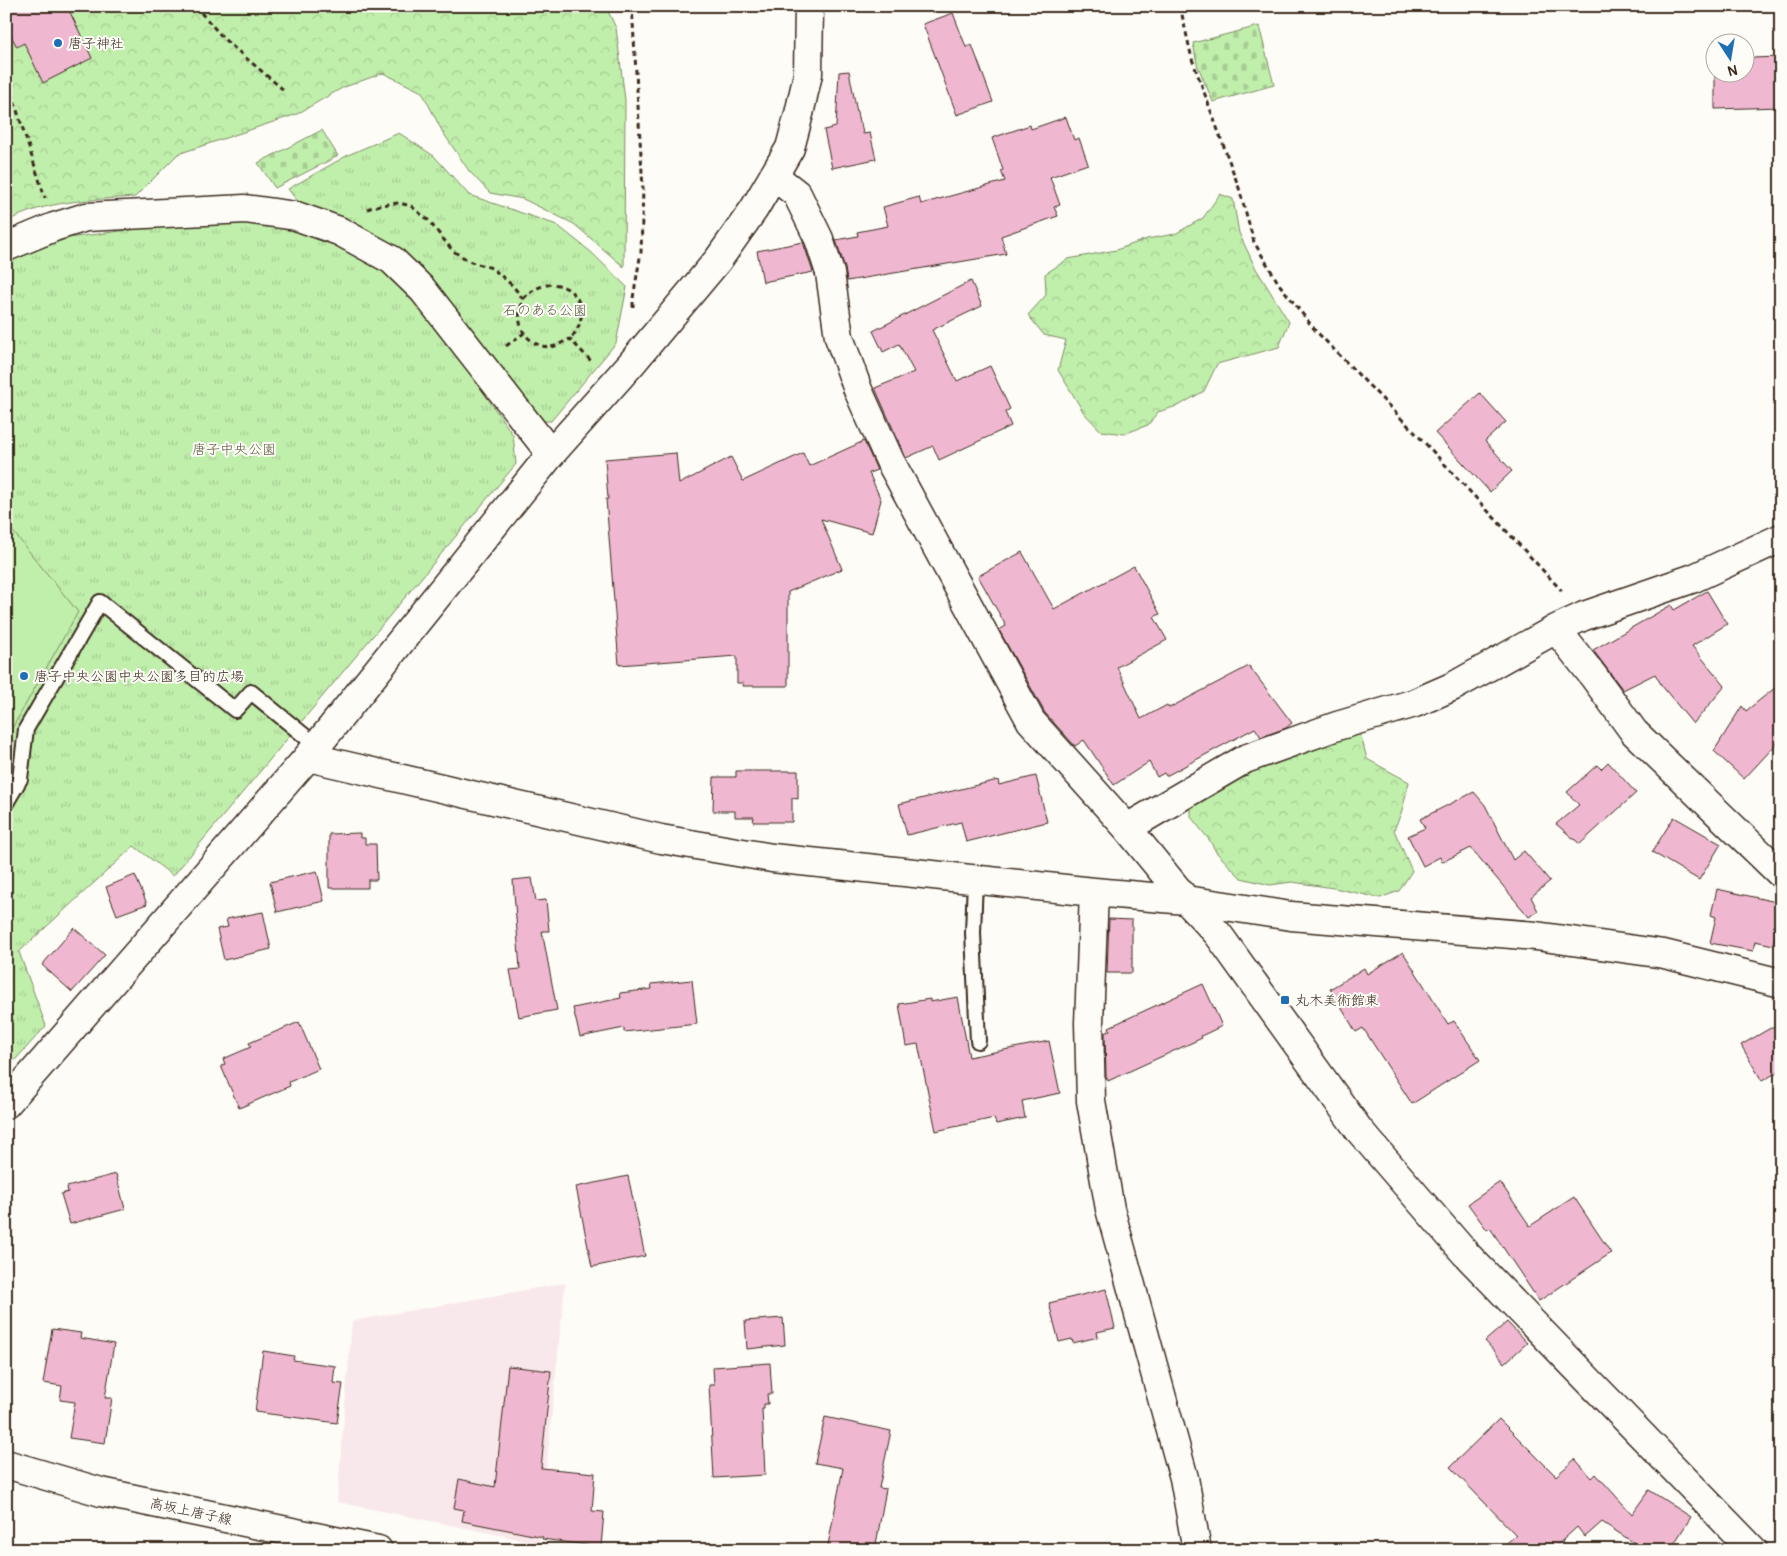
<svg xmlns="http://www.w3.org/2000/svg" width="1787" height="1556" font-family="Pangolin,'Klee One',sans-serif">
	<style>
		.built { fill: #f9e8eb }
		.grass { fill: url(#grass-tufts); stroke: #7e8c64 }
		.forest { fill: url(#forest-crowns); stroke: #7e8c64 }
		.cemetery { fill: url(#cemetery-stones); stroke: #7e8c64 }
		.pitch { fill: #c0eeab; stroke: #7e8c64 }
		.building { fill: #efb8d0; stroke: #3b2a1e }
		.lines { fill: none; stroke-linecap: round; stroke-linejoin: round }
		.service-casing { stroke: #3b2a1e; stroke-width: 18 }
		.minor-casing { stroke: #3b2a1e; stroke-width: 31 }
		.tertiary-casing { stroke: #3b2a1e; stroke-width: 31 }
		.secondary-casing { stroke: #3b2a1e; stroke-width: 31 }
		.path { stroke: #3b2a1e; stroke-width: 3; stroke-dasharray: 5 4; stroke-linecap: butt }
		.service { stroke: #fdfcf7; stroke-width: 14 }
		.minor { stroke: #fdfcf7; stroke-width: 28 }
		.tertiary { stroke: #fdfcf7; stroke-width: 28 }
		.secondary { stroke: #fdfcf7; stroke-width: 28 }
		.poi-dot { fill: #1f6fb2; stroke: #fdfcf7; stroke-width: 2 }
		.labels { text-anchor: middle; stroke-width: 4; stroke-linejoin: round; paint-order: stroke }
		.poi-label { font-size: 14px; fill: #3b2a1e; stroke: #fdfcf7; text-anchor: start }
		.park-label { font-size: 14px; fill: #5c5b41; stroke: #fdfcf7 }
		.street-label { font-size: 14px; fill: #3b2a1e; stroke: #fdfcf7 }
	</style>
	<defs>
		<pattern id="grass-tufts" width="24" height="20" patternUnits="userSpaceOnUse" patternTransform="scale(1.25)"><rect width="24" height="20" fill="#c0eeab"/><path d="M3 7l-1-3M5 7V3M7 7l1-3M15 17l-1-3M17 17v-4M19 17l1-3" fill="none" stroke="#a6cc93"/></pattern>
		<pattern id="forest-crowns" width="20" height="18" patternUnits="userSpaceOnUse" patternTransform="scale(1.25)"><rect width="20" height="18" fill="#c0eeab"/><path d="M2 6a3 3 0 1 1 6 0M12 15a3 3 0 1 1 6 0" fill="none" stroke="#a6cc93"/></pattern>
		<pattern id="cemetery-stones" width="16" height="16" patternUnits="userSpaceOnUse" patternTransform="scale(1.25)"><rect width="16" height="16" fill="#c0eeab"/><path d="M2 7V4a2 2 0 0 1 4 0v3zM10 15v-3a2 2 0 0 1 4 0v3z" fill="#a6cc93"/></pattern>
	</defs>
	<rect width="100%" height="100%" fill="#fdfcf7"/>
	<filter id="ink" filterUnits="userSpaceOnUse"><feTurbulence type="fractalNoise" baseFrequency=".02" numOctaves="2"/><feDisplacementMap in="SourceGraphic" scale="10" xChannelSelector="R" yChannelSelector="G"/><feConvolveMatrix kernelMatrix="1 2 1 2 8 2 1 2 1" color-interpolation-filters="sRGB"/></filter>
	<g filter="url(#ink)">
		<!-- built -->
		<path class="built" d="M 565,1283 L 539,1543 L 337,1502 L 352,1321 Z"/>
		<!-- grass -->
		<path class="grass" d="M 399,133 L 434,156 L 469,195 L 557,225 L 591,252 L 627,287 L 616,343 L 551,421 L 537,421 L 362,230 L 298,202 L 288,189 L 348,155 Z
			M 203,220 L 285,225 L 348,248 L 389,276 L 417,301 L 440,330 L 513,435 L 516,464 L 173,876 L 134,846 L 19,952 L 46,1026 L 6,1070 L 6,262 L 68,238 Z"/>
		<!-- forest -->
		<path class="forest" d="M 6,6 L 606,7 L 616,28 L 625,100 L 624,267 L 574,224 L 523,199 L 490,193 L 469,171 L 442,131 L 422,92 L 383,73 L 342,88 L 297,114 L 178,154 L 135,197 C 90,200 46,200 6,222 Z
			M 1220,194 L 1233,199 L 1239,233 L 1255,267 L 1289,322 L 1279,347 L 1217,364 L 1204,391 L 1180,405 L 1158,412 L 1148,425 L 1124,434 L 1101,431 L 1084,413 L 1058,370 L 1066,340 L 1044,335 L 1028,315 L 1046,295 L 1045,274 L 1068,259 L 1116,250 L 1147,239 L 1175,234 L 1203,218 Z
			M 1360,732 L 1367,759 L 1409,782 L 1402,811 L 1394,830 L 1412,871 L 1399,891 L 1380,898 L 1334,888 L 1292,882 L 1270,885 L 1241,878 L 1216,852 L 1210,841 L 1191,817 L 1191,805 L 1243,767 Z"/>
		<!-- cemetery -->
		<path class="cemetery" d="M 1259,26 L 1274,85 L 1213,102 L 1197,64 L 1193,43 Z
			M 322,130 L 338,156 L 275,188 L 258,163 Z"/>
		<!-- pitch -->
		<path class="pitch" d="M 6,523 L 78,612 L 6,739 Z"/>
		<!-- building -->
		<path class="building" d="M 18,6 L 67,6 L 92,58 L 43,83 L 24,43 L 17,47 L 6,26 L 6,12 Z
			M 953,13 L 966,47 L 972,45 L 993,102 L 957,115 L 923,24 Z
			M 1744,50 L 1750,50 L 1751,58 L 1781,57 L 1781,107 L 1715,109 L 1715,72 L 1744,72 Z
			M 849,71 L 859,123 L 861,123 L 863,134 L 870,133 L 876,159 L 832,168 L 824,130 L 836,127 L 839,72 Z
			M 1066,117 L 1074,140 L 1079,138 L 1088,164 L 1050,177 L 1060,205 L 1054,207 L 1058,216 L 1001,236 L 1006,254 L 847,281 L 845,268 L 836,240 L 858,236 L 857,232 L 888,226 L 883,207 L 919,197 L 921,204 L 1005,181 L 1001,171 L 1003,170 L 992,138 L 1030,125 L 1031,129 Z
			M 803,242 L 813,272 L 763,282 L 757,251 Z
			M 971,281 L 982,306 L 932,330 L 957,381 L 990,366 L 1010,409 L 1005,412 L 1011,426 L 939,460 L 933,446 L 906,458 L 875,388 L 914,372 L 899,344 L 883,352 L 873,331 Z
			M 1480,393 L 1506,422 L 1485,441 L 1512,471 L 1490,492 L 1435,433 Z
			M 864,441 L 877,470 L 869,473 L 881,500 L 872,533 L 821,519 L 842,569 L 788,592 L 788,686 L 743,686 L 743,683 L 737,683 L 737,656 L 619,665 L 606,499 L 608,499 L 605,459 L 676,453 L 679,484 L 731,457 L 743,481 L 803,453 L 809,466 Z
			M 1022,552 L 1054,609 L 1134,566 L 1160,614 L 1154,617 L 1167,640 L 1117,667 L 1141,719 L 1167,705 L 1169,708 L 1249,666 L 1292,723 L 1286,728 L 1261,737 L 1255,728 L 1166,776 L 1164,773 L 1157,777 L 1149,762 L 1114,785 L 1084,740 L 1075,746 L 1045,713 L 999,630 L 1006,626 L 978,576 Z
			M 1707,591 L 1727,624 L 1692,646 L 1725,686 L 1693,724 L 1662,686 L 1655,674 L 1623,690 L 1593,650 L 1671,605 L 1674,610 Z
			M 1781,683 L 1781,739 L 1744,779 L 1714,751 L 1742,706 L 1746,711 Z
			M 1608,762 L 1636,793 L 1580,844 L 1556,824 L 1579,805 L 1567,792 L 1597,765 L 1601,769 Z
			M 736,771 L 798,771 L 798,799 L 792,798 L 792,822 L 753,822 L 754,817 L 735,817 L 735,811 L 713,811 L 714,777 L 736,777 Z
			M 1036,776 L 1047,822 L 966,842 L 961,822 L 907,835 L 899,804 L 998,780 L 999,785 Z
			M 1474,792 L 1485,805 L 1513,860 L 1524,851 L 1550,881 L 1531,897 L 1538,911 L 1529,917 L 1471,848 L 1442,862 L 1440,857 L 1423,866 L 1408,836 L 1425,828 L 1420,819 Z
			M 1674,817 L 1721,844 L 1699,880 L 1652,852 Z
			M 360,833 L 360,838 L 365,838 L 365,844 L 376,844 L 377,880 L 368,880 L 368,888 L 329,888 L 329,834 Z
			M 317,871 L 324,901 L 277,912 L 270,882 Z
			M 135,875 L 147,904 L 117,915 L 106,887 Z
			M 532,878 L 536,901 L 546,900 L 549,931 L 542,931 L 557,1010 L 519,1017 L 510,970 L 520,969 L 513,880 Z
			M 1717,889 L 1781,903 L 1773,945 L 1755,941 L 1753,951 L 1710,943 L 1716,917 L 1711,915 Z
			M 263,912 L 271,949 L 224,960 L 217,929 L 228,927 L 226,919 Z
			M 1109,919 L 1132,920 L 1132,973 L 1107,973 Z
			M 74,928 L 105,955 L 72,992 L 42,965 Z
			M 1403,952 L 1448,1024 L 1454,1021 L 1480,1060 L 1412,1104 L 1363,1028 L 1356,1032 L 1330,989 L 1364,968 L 1367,974 Z
			M 692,980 L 697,1024 L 624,1032 L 624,1028 L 580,1037 L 573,1008 L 621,998 L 620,993 L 652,989 L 651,984 Z
			M 1203,984 L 1222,1026 L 1201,1036 L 1202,1038 L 1108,1081 L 1106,1076 L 1105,1033 L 1110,1030 L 1109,1027 Z
			M 958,997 L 969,1057 L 1049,1041 L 1060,1093 L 1022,1101 L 1025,1118 L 996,1124 L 994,1118 L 936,1131 L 918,1044 L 906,1046 L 899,1004 L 930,999 L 930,1002 Z
			M 299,1022 L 319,1069 L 289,1082 L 290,1086 L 239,1108 L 221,1066 L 225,1064 L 223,1059 L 251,1047 L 249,1043 Z
			M 1781,1022 L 1781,1070 L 1762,1081 L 1741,1045 Z
			M 116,1174 L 125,1209 L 70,1224 L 61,1194 L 68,1192 L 67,1187 Z
			M 628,1176 L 645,1256 L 592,1267 L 576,1187 Z
			M 1500,1182 L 1530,1226 L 1574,1197 L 1611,1253 L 1539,1301 L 1490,1228 L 1487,1230 L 1468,1204 Z
			M 1106,1289 L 1115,1328 L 1097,1332 L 1098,1337 L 1073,1343 L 1072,1339 L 1059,1342 L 1049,1303 Z
			M 783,1318 L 785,1345 L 747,1349 L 745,1321 Z
			M 1507,1322 L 1527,1343 L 1505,1363 L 1485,1341 Z
			M 52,1329 L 81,1333 L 80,1338 L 114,1344 L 105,1398 L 112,1398 L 105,1443 L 69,1438 L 75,1402 L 60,1400 L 62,1386 L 43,1383 Z
			M 263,1351 L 294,1356 L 293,1360 L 335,1366 L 333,1383 L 343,1384 L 337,1423 L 255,1412 Z
			M 770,1363 L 772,1394 L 767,1394 L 768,1404 L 764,1404 L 764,1409 L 762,1409 L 765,1475 L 714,1478 L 709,1385 L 714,1385 L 713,1367 Z
			M 508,1366 L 551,1371 L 541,1468 L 595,1473 L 592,1511 L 604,1512 L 601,1547 L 542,1539 L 543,1537 L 462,1521 L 464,1510 L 454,1508 L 459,1479 L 495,1487 Z
			M 825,1417 L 891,1431 L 879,1488 L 886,1489 L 875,1550 L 827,1550 L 843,1468 L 815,1463 Z
			M 1499,1419 L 1556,1476 L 1575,1459 L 1592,1478 L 1596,1474 L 1632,1514 L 1649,1490 L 1691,1517 L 1670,1550 L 1645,1550 L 1602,1522 L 1585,1537 L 1577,1527 L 1552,1550 L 1499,1550 L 1516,1535 L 1450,1467 Z"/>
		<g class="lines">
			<defs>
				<path id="service" d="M 6,803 L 20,779 L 26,729 L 100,602 L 235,710 L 251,692 L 317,746
					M 975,879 L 973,933 L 978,1041"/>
				<path id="minor" d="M 774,176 L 797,194 L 819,239 L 830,273 L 839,337 L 858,390 L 890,461 L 1031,721 L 1127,828 L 1186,900 L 1218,934 L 1359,1130 L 1465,1253 L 1753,1550
					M 6,247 L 54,227 L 86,217 L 245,209 L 296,216 L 339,231 L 392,260 L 423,290 L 551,454
					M 1556,629 L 1584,616 L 1694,578 L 1781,538
					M 308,757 L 661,839 L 772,858 L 1094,892 L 1186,900 L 1291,916 L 1536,936 L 1664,954 L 1781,983
					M 1127,828 L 1245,759 L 1337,726 L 1415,703 L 1454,686 L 1556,629 L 1594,677 L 1634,732 L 1781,874
					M 1094,892 L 1089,1023 L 1091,1101 L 1110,1209 L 1184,1478 L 1197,1550"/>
				<path id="tertiary" d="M 6,1104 L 308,757 L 551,454 L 631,364 L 718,260 L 754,209 L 790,148 L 799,114 L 808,74 L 809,6"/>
				<path id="secondary" d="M 6,1464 L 101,1492 L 378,1550"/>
			</defs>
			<!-- service casing -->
			<use href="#service" class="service-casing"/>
			<!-- minor casing -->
			<use href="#minor" class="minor-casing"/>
			<!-- tertiary casing -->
			<use href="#tertiary" class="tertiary-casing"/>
			<!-- secondary casing -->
			<use href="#secondary" class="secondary-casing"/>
			<!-- path -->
			<path class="path" d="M 195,6 L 225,40 L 286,92
				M 632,6 L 643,189 L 641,252 L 633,298 L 633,311
				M 1180,6 L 1192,59 L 1239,188 L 1254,242 L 1279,284 L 1315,330 L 1425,443 L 1562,591
				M 1768,6 L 1781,15
				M 6,76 L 45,198
				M 367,209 L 380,205 L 399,203 L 411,206 L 428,220 L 453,251 L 471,262 L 492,268 L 513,286 L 523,299 C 521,306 518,315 520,322 C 522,338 540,350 555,346 C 560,344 565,341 570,339 L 592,362
				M 523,299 C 559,261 602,306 570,339
				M 506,346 L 524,333"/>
			<!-- service -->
			<use href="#service" class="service"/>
			<!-- minor -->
			<use href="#minor" class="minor"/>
			<!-- tertiary -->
			<use href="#tertiary" class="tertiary"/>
			<!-- secondary -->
			<use href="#secondary" class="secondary"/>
		</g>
	</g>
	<!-- markers -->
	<g class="poi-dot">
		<circle cx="58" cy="43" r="5"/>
		<circle cx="24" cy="676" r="5"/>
		<rect x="1280" y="995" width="10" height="10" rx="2.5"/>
	</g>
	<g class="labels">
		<!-- poi labels -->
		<g class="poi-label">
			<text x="68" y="48">唐子神社</text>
			<text x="34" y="681">唐子中央公園中央公園多目的広場</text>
			<text x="1295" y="1005">丸木美術館東</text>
		</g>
		<!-- park labels -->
		<g class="park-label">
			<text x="545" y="315">石のある公園</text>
			<text x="234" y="454">唐子中央公園</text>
		</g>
		<!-- street labels -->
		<g class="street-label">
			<text transform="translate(191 1511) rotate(12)" y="5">高坂上唐子線</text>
		</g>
	</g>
	<!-- margin -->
	<rect width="1787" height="1556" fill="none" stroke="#fdfcf7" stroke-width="25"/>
	<rect x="12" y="12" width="1762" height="1531" fill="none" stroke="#3b2a1e" stroke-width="2" filter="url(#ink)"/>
	<!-- north arrow -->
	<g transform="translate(1730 58) rotate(168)"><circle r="24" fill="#fdfcf7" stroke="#afa8a0"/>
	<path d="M0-4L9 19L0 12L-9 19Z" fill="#1f6fb2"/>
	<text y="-8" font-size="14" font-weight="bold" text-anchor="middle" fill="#3b2a1e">N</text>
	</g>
</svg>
